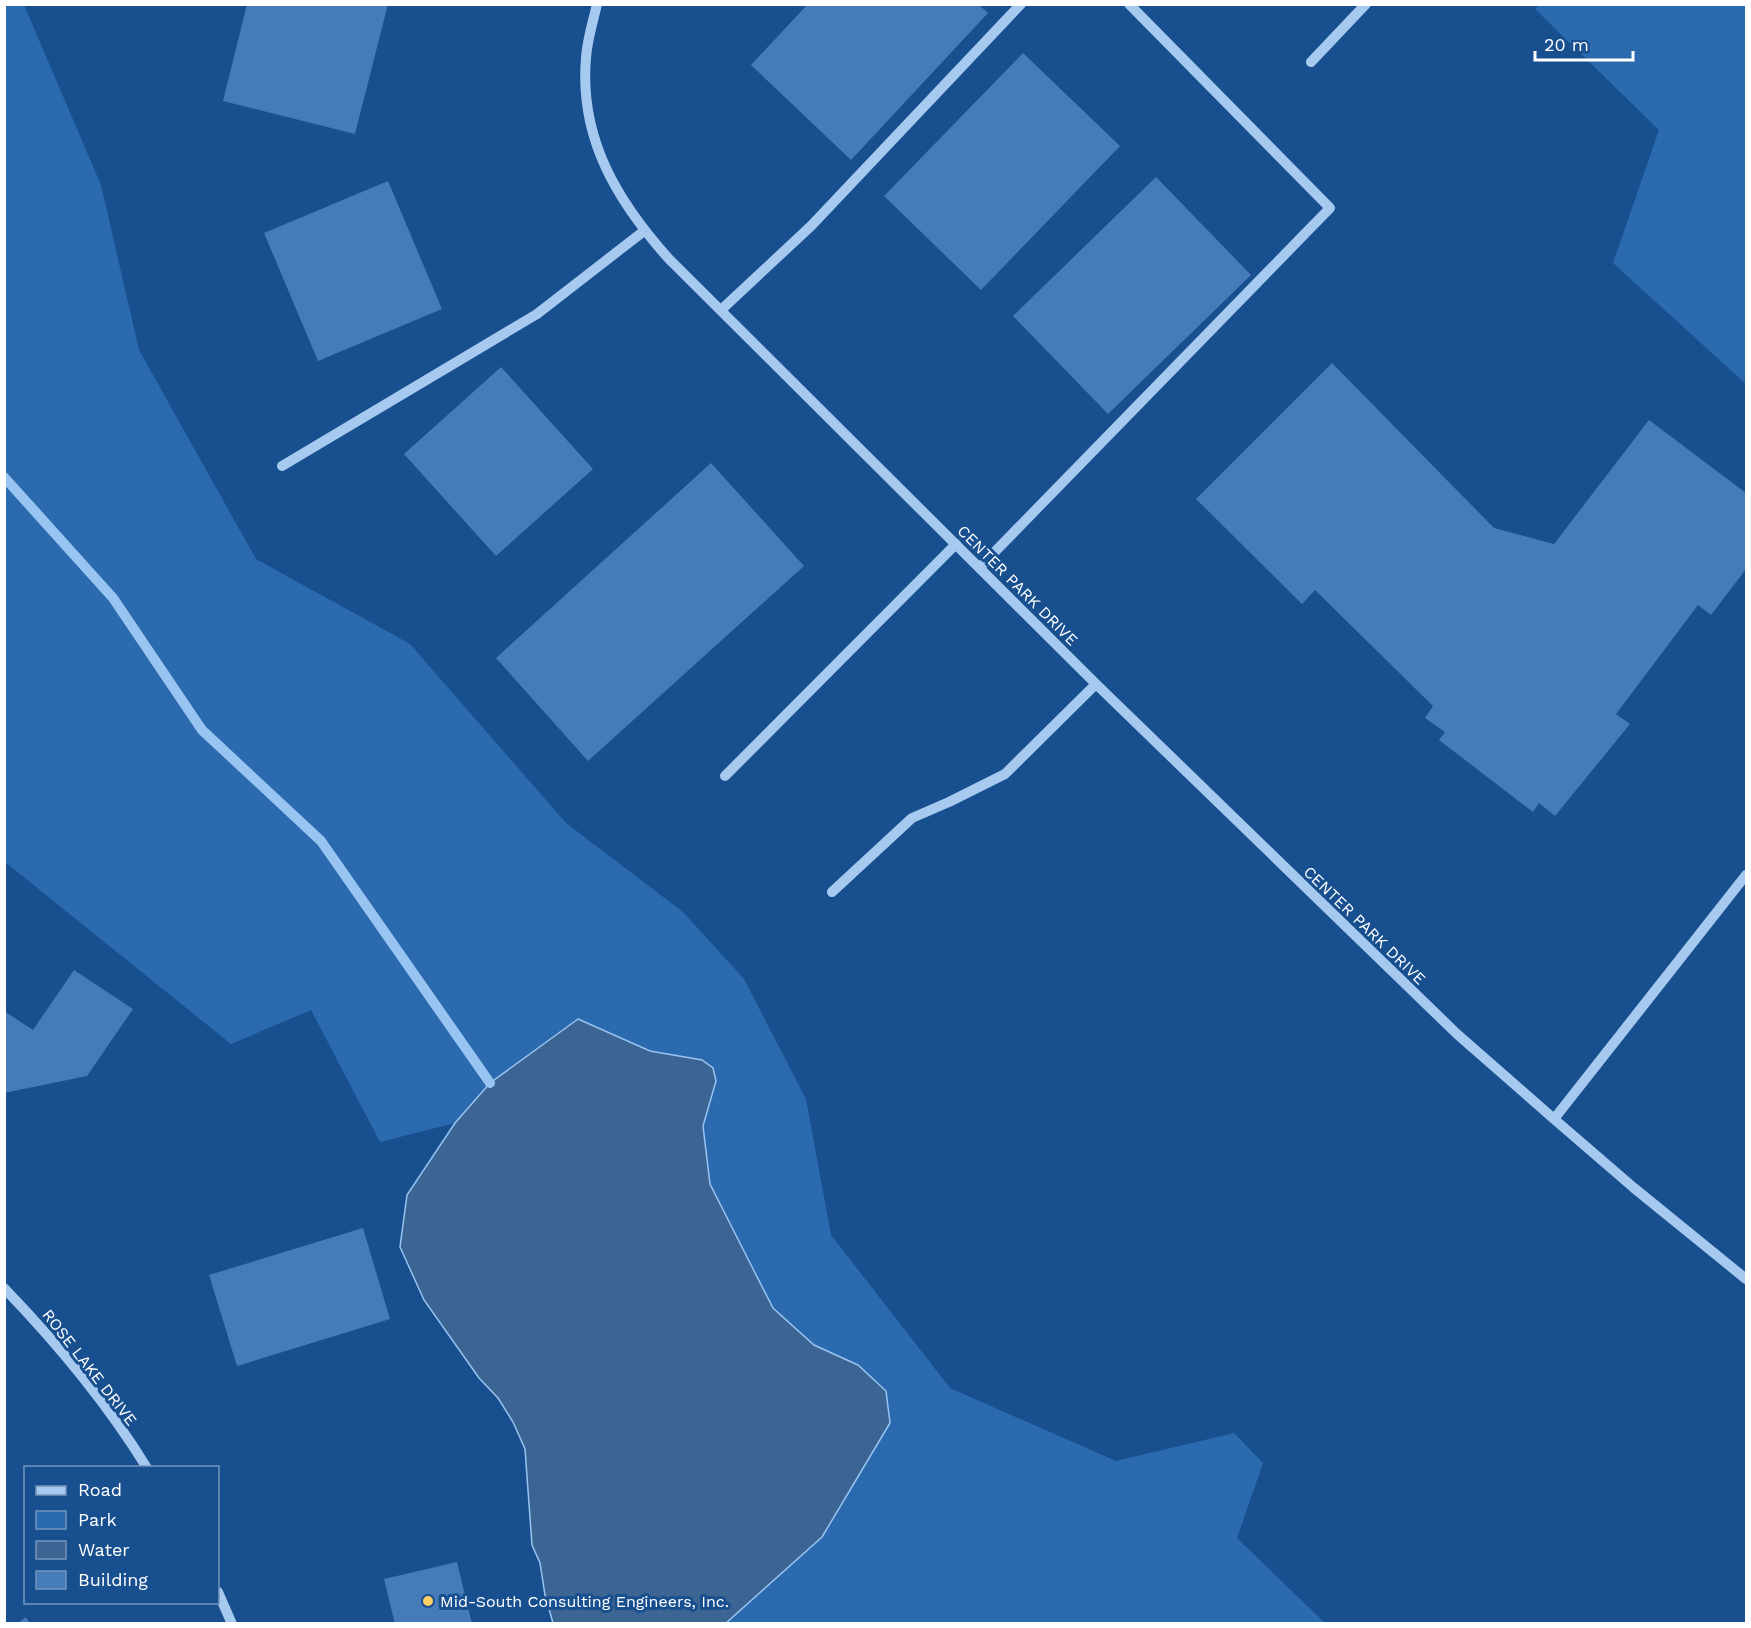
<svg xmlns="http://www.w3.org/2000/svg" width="1751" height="1628" font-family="'Work Sans',sans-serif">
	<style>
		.green { fill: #2b6aae }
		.water { fill: #3d6593; stroke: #98c4f2; stroke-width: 1.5 }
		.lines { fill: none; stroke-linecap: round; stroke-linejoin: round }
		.stream { stroke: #98c4f2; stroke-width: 10 }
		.building { fill: #457bb9 }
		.minor { stroke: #a6c9ef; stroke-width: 10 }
		.poi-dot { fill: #ffce64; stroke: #184f8f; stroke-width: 2 }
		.labels { text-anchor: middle; stroke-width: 6; stroke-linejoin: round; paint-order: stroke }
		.street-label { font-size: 16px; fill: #fff; stroke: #184f8f }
		.poi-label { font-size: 16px; fill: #fff; stroke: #184f8f; text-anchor: start }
	</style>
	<rect width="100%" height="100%" fill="#184f8f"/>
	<!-- green -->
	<path class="green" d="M 1540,4 L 1746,5 L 1746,384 L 1613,263 L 1659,130 L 1535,9 Z
		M 4,5 L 24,5 L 101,185 L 139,350 L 256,559 L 410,644 L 566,823 L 683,912 L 744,979 L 806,1099 L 831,1235 L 950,1388 L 1116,1461 L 1234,1433 L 1263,1463 L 1237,1538 L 1325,1623 L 726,1623 L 739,1611 L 858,1365 L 814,1345 L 773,1308 L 749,1261 L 710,1184 L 703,1126 L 716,1081 L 702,1060 L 650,1051 L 578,1019 L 490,1083 L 455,1123 L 380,1142 L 311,1010 L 231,1044 L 5,862 Z"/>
	<!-- water -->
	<path class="water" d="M 578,1019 L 650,1051 L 702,1060 L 713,1068 L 716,1081 L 703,1126 L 710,1184 L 749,1261 L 773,1308 L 814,1345 L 858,1365 L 886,1391 L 890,1423 L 822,1537 L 726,1623 L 553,1623 L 545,1595 L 540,1563 L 532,1545 L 525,1449 L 513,1422 L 498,1398 L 479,1378 L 424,1300 L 400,1247 L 407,1195 L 455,1123 L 490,1083 Z"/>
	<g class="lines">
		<!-- stream -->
		<path class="stream" d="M 4,477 L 113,598 L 202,730 L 321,841 L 490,1083"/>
	</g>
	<!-- building -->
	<path class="building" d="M 247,4 L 388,4 L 355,134 L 223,101 Z
		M 807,5 L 979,5 L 988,13 L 851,160 L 751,65 Z
		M 1023,53 L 1120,146 L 981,290 L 884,196 Z
		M 1156,177 L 1251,275 L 1108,414 L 1013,316 Z
		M 388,181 L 442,309 L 318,361 L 264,233 Z
		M 1332,363 L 1494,528 L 1554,544 L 1649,420 L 1746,493 L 1746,569 L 1711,615 L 1698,605 L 1616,714 L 1630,724 L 1555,816 L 1539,803 L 1533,812 L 1439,740 L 1445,732 L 1425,718 L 1433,706 L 1315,590 L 1302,604 L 1196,499 Z
		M 501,367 L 593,469 L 496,556 L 404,454 Z
		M 711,463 L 804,566 L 588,761 L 496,658 Z
		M 74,970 L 133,1009 L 87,1076 L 4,1093 L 4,1011 L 33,1030 Z
		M 363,1228 L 390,1319 L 237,1366 L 209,1275 Z
		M 457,1562 L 472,1624 L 395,1624 L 384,1579 Z
		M 26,1617 L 30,1624 L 17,1624 Z"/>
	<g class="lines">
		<!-- minor -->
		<path class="minor" d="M 597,4 C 593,22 587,40 586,58 C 579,139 618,202 669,259 L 1096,684 L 1457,1034 L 1554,1119 L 1746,875
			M 1311,62 L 1366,4
			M 721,310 L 811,226 L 1021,4
			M 282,466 L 537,314 L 644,231
			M 980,567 L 1330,208 L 1129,4
			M 725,776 L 956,544
			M 832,892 L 912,818 L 949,802 L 1005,774 L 1096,684
			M 1554,1119 L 1634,1188 L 1746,1279
			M 4,1288 C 57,1343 107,1403 147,1468
			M 218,1592 L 232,1624"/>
	</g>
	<!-- markers -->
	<circle class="poi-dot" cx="428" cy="1601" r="6"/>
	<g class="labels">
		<!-- street labels -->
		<g class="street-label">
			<text transform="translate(1018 585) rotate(45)" y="6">CENTER PARK DRIVE</text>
			<text transform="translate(1365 925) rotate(44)" y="6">CENTER PARK DRIVE</text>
			<text transform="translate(90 1367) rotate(52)" y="6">ROSE LAKE DRIVE</text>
		</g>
		<!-- poi labels -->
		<g class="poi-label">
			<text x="440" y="1607">Mid-South Consulting Engineers, Inc.</text>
		</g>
	</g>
	<!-- border -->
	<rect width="1751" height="1628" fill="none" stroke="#ffffff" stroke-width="12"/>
	<!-- legend -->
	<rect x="24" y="1466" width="195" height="138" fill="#184f8f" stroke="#7495bc" stroke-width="1.5"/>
	<rect x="36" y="1486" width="30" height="9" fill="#a6c9ef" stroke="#7495bc" stroke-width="1.5"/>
	<text x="78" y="1496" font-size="18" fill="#ffffff">Road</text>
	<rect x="36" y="1511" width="30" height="18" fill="#2b6aae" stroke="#7495bc" stroke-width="1.5"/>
	<text x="78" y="1526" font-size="18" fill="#ffffff">Park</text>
	<rect x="36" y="1541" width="30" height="18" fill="#3d6593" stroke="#7495bc" stroke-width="1.5"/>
	<text x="78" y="1556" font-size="18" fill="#ffffff">Water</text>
	<rect x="36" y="1571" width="30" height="18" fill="#457bb9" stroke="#7495bc" stroke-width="1.5"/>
	<text x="78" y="1586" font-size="18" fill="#ffffff">Building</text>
	<!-- scale -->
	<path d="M1535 51v9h98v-9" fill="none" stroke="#ffffff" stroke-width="3"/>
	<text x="1544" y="51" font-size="18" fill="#ffffff" stroke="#184f8f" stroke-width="4.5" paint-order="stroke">20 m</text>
</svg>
